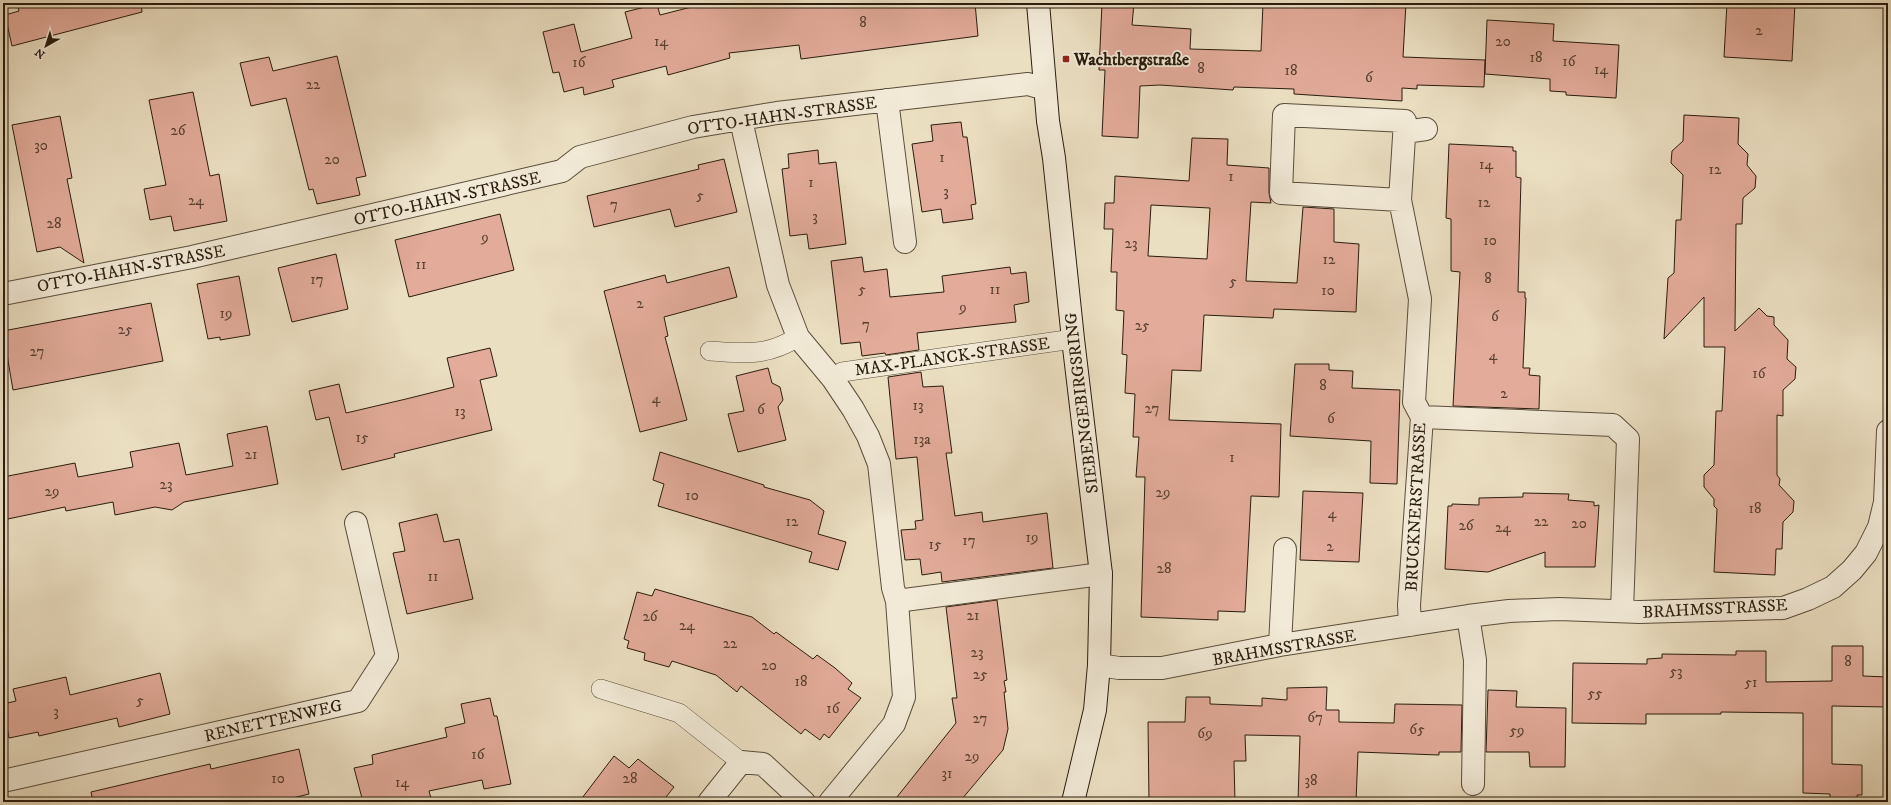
<svg xmlns="http://www.w3.org/2000/svg" width="1891" height="805" font-family="'IM FELL DW Pica',serif">
	<style>
		.building { fill: #e2ab9a; stroke: #2a1c0d; fill-rule: evenodd }
		.lines { fill: none; stroke-linecap: round; stroke-linejoin: round }
		.lane-casing { stroke: #5a4d3a; stroke-width: 20 }
		.street-casing { stroke: #5a4d3a; stroke-width: 24 }
		.secondary-casing { stroke: #2a1c0d; stroke-width: 24 }
		.lane { stroke: #f2ead7; stroke-width: 19 }
		.street { stroke: #f2ead7; stroke-width: 22 }
		.secondary { stroke: #f2ead7; stroke-width: 22 }
		.poi-dot { fill: #8f2418; stroke: #f2ead7; stroke-width: 1.5 }
		.labels { text-anchor: middle; stroke-width: 3.5; stroke-linejoin: round; paint-order: stroke }
		.number-label { font-size: 15px; fill: #584030 }
		.poi-label { font-size: 17px; font-weight: bold; fill: #2a1c0d; stroke: #f2ead7; text-anchor: start }
		.street-label { font-size: 17px; fill: #2a1c0d; stroke: #f2ead7 }
	</style>
	<rect width="100%" height="100%" fill="#ebdfc2"/>
	<filter id="stains"><feTurbulence type="fractalNoise" baseFrequency=".005" numOctaves="4"/><feColorMatrix values="0 0 0 0 .2 0 0 0 0 .09 0 0 0 0 .02 0 0 0 .5 -.17"/></filter>
	<radialGradient id="worn" r=".72"><stop offset=".6" stop-color="#630" stop-opacity="0"/><stop offset="1" stop-color="#630" stop-opacity=".3"/></radialGradient>
	<!-- building -->
	<path class="building" d="M 17,3 L 141,3 L 142,12 L 12,46 L 5,15 L 19,11 Z
		M 707,3 L 975,3 L 978,36 L 801,59 L 799,45 L 729,53 L 730,58 L 668,75 L 666,66 L 612,80 L 614,87 L 584,95 L 583,87 L 564,92 L 559,72 L 553,73 L 543,32 L 574,24 L 581,52 L 632,38 L 625,12 L 657,4 L 660,15 Z
		M 1102,3 L 1134,3 L 1132,25 L 1191,29 L 1190,49 L 1261,51 L 1263,3 L 1406,3 L 1403,57 L 1485,60 L 1484,87 L 1417,85 L 1417,89 L 1402,88 L 1402,101 L 1294,94 L 1294,89 L 1234,87 L 1233,90 L 1160,85 L 1140,86 L 1138,138 L 1102,136 L 1105,70 L 1099,70 Z
		M 1727,3 L 1795,3 L 1792,61 L 1724,57 Z
		M 1487,20 L 1554,24 L 1553,41 L 1619,45 L 1616,98 L 1566,95 L 1566,92 L 1550,91 L 1550,79 L 1485,74 Z
		M 337,56 L 366,176 L 356,178 L 360,195 L 317,204 L 313,189 L 309,190 L 286,98 L 251,106 L 240,63 L 269,57 L 273,71 Z
		M 193,92 L 210,176 L 219,174 L 227,221 L 174,231 L 171,216 L 150,220 L 144,189 L 166,185 L 149,100 Z
		M 1684,115 L 1739,118 L 1738,144 L 1748,154 L 1747,165 L 1756,176 L 1755,188 L 1743,198 L 1742,224 L 1736,224 L 1735,331 L 1759,308 L 1767,316 L 1774,317 L 1774,325 L 1788,340 L 1787,359 L 1796,367 L 1795,379 L 1783,390 L 1783,416 L 1777,415 L 1777,475 L 1780,479 L 1779,485 L 1794,501 L 1793,512 L 1783,522 L 1782,549 L 1776,549 L 1775,575 L 1714,572 L 1717,509 L 1714,506 L 1714,499 L 1704,487 L 1704,475 L 1714,465 L 1716,411 L 1722,411 L 1725,347 L 1704,347 L 1704,297 L 1664,339 L 1668,278 L 1674,273 L 1676,220 L 1681,220 L 1683,175 L 1671,163 L 1672,151 L 1683,141 Z
		M 60,116 L 72,178 L 67,179 L 84,263 L 60,247 L 37,252 L 12,125 Z
		M 961,122 L 963,137 L 967,137 L 976,204 L 971,205 L 973,219 L 943,223 L 941,209 L 922,212 L 912,144 L 933,141 L 931,125 Z
		M 1192,138 L 1228,139 L 1227,165 L 1269,168 L 1269,193 L 1271,203 L 1251,202 L 1246,281 L 1297,283 L 1303,207 L 1334,209 L 1334,242 L 1359,244 L 1356,312 L 1274,309 L 1273,318 L 1204,315 L 1201,371 L 1172,370 L 1169,420 L 1281,424 L 1279,497 L 1251,496 L 1245,612 L 1218,611 L 1218,620 L 1141,617 L 1145,477 L 1136,477 L 1139,437 L 1133,437 L 1135,394 L 1125,393 L 1127,355 L 1122,354 L 1124,311 L 1116,310 L 1117,272 L 1111,272 L 1113,229 L 1104,229 L 1105,203 L 1114,203 L 1115,176 L 1189,181 ZM 1151,205 L 1210,208 L 1207,259 L 1148,256 Z
		M 1449,144 L 1513,147 L 1513,151 L 1516,151 L 1516,177 L 1521,178 L 1518,292 L 1525,292 L 1525,298 L 1526,298 L 1523,368 L 1530,368 L 1529,375 L 1540,376 L 1539,409 L 1453,406 L 1460,272 L 1451,271 L 1451,219 L 1446,218 Z
		M 818,150 L 819,164 L 836,162 L 846,244 L 809,249 L 807,234 L 790,236 L 782,169 L 789,168 L 788,154 Z
		M 724,159 L 737,212 L 675,227 L 670,209 L 594,227 L 587,196 L 699,169 L 698,165 Z
		M 500,214 L 514,270 L 409,297 L 395,240 Z
		M 336,254 L 348,309 L 292,322 L 278,268 Z
		M 862,257 L 864,272 L 887,269 L 890,297 L 944,292 L 942,276 L 1010,267 L 1011,274 L 1026,272 L 1029,302 L 1014,305 L 1016,322 L 917,333 L 919,350 L 886,355 L 885,353 L 862,356 L 860,342 L 841,344 L 831,261 Z
		M 729,267 L 737,297 L 664,317 L 668,336 L 665,337 L 687,420 L 640,432 L 604,291 L 665,275 L 667,283 Z
		M 239,276 L 250,335 L 220,340 L 220,337 L 208,339 L 197,284 Z
		M 151,303 L 163,361 L 13,390 L 3,331 Z
		M 490,348 L 497,376 L 480,380 L 492,430 L 394,454 L 395,457 L 342,470 L 329,417 L 316,420 L 309,391 L 339,384 L 346,413 L 406,399 L 454,387 L 447,358 Z
		M 1295,364 L 1329,364 L 1329,370 L 1353,371 L 1352,388 L 1400,390 L 1397,484 L 1370,483 L 1371,441 L 1290,436 Z
		M 768,368 L 772,383 L 780,387 L 783,400 L 778,407 L 786,440 L 738,452 L 728,414 L 744,411 L 736,376 Z
		M 921,372 L 923,387 L 943,386 L 952,453 L 946,453 L 955,516 L 982,512 L 983,522 L 1047,513 L 1053,568 L 942,582 L 941,572 L 922,575 L 920,559 L 905,560 L 901,530 L 916,529 L 915,521 L 923,520 L 917,457 L 896,459 L 888,377 Z
		M 267,426 L 278,484 L 184,502 L 172,510 L 155,507 L 115,515 L 113,502 L 66,511 L 65,507 L 3,520 L 3,477 L 75,463 L 78,477 L 133,467 L 130,452 L 179,443 L 186,475 L 233,466 L 227,434 Z
		M 660,452 L 764,485 L 764,487 L 810,500 L 824,511 L 818,534 L 846,542 L 838,570 L 809,562 L 812,552 L 658,506 L 664,484 L 653,480 Z
		M 1303,491 L 1363,493 L 1359,562 L 1300,560 Z
		M 1523,493 L 1569,494 L 1568,500 L 1594,502 L 1594,506 L 1599,505 L 1595,567 L 1545,567 L 1545,552 L 1488,572 L 1445,569 L 1448,506 L 1452,506 L 1452,504 L 1479,505 L 1479,498 L 1523,497 Z
		M 437,514 L 444,542 L 459,539 L 473,599 L 407,614 L 393,553 L 405,551 L 399,523 Z
		M 655,589 L 752,617 L 774,634 L 776,632 L 813,659 L 817,655 L 835,668 L 852,683 L 848,689 L 861,698 L 829,738 L 824,734 L 820,740 L 805,729 L 801,734 L 741,686 L 737,692 L 716,675 L 672,661 L 669,667 L 644,660 L 645,653 L 627,648 L 629,641 L 624,639 L 637,592 L 652,596 Z
		M 997,600 L 1007,680 L 1004,681 L 1006,692 L 1004,692 L 1008,729 L 1003,750 L 962,799 L 959,797 L 956,802 L 893,802 L 956,723 L 952,698 L 957,698 L 946,607 Z
		M 1832,646 L 1863,646 L 1863,676 L 1888,677 L 1888,707 L 1832,706 L 1832,764 L 1862,765 L 1862,795 L 1857,795 L 1858,802 L 1830,802 L 1830,794 L 1803,793 L 1803,713 L 1721,712 L 1721,714 L 1646,714 L 1646,724 L 1572,723 L 1573,663 L 1647,664 L 1647,659 L 1662,658 L 1662,654 L 1736,655 L 1736,651 L 1766,651 L 1766,682 L 1832,681 Z
		M 160,673 L 170,714 L 119,727 L 117,718 L 39,736 L 38,732 L 9,738 L 3,704 L 16,701 L 13,689 L 66,677 L 70,695 Z
		M 1327,687 L 1326,710 L 1339,710 L 1339,722 L 1394,723 L 1395,704 L 1462,705 L 1461,752 L 1439,752 L 1439,755 L 1358,752 L 1356,802 L 1298,802 L 1300,736 L 1245,735 L 1246,761 L 1234,761 L 1235,802 L 1149,802 L 1148,722 L 1185,722 L 1186,697 L 1210,697 L 1210,704 L 1262,706 L 1262,698 L 1287,700 L 1287,688 Z
		M 1488,690 L 1517,691 L 1516,707 L 1566,708 L 1565,767 L 1530,767 L 1529,752 L 1486,752 Z
		M 490,698 L 494,716 L 497,716 L 511,784 L 484,789 L 482,780 L 429,791 L 432,802 L 363,802 L 354,768 L 373,764 L 372,755 L 447,737 L 445,728 L 465,723 L 461,704 Z
		M 299,749 L 309,794 L 276,802 L 93,802 L 91,792 L 210,764 L 211,769 Z
		M 614,756 L 629,768 L 638,759 L 674,787 L 662,802 L 579,802 Z"/>
	<g class="lines">
		<defs>
			<path id="lane" d="M 710,351 C 745,353 766,357 798,337
				M 833,379 L 842,372 L 1073,339
				M 601,689 L 679,713 L 741,762"/>
			<path id="street" d="M 887,100 L 905,242
				M 1284,115 L 1405,121 L 1400,200 L 1281,193 Z
				M 741,120 L 778,285 L 798,337 L 833,379 L 853,409 L 868,436 L 879,464 L 893,588 L 897,601 L 904,697 L 894,724 L 830,802
				M 1405,132 L 1426,129
				M 1400,200 L 1420,299 L 1414,402 L 1422,417 L 1409,605 L 1410,625
				M 3,294 L 192,257 L 562,171 L 580,157 L 693,127 L 777,113 L 1028,84 L 1045,89
				M 1422,417 L 1613,425 L 1628,439 L 1622,611
				M 897,601 L 1101,574
				M 1468,616 L 1475,660 L 1473,784
				M 1280,645 L 1285,549
				M 1099,665 L 1119,668 L 1162,668 L 1280,645 L 1468,616 L 1509,611 L 1559,609 L 1640,612 L 1783,608 L 1808,599 L 1833,587 L 1852,570 L 1866,553 L 1879,527 L 1885,502 L 1888,431
				M 3,781 L 358,701 L 387,656 L 356,523
				M 709,802 L 741,762 L 763,764 L 804,802"/>
			<path id="secondary" d="M 1038,3 L 1048,121 L 1054,158 L 1073,339 L 1101,574 L 1099,665 L 1095,710 L 1073,802"/>
		</defs>
		<!-- lane casing -->
		<use href="#lane" class="lane-casing"/>
		<!-- street casing -->
		<use href="#street" class="street-casing"/>
		<!-- secondary casing -->
		<use href="#secondary" class="secondary-casing"/>
		<!-- lane -->
		<use href="#lane" class="lane"/>
		<!-- street -->
		<use href="#street" class="street"/>
		<!-- secondary -->
		<use href="#secondary" class="secondary"/>
	</g>
	<!-- markers -->
	<rect class="poi-dot" x="1062" y="55" width="8" height="8" rx="2"/>
	<g class="labels">
		<!-- number labels -->
		<g class="number-label">
			<text x="863" y="27">8</text>
			<text x="1759" y="35">2</text>
			<text x="661" y="46">14</text>
			<text x="1503" y="46">20</text>
			<text x="1536" y="62">18</text>
			<text x="1569" y="66">16</text>
			<text x="579" y="67">16</text>
			<text x="1201" y="73">8</text>
			<text x="1601" y="74">14</text>
			<text x="1291" y="75">18</text>
			<text x="1369" y="82">6</text>
			<text x="313" y="89">22</text>
			<text x="178" y="135">26</text>
			<text x="41" y="150">30</text>
			<text x="942" y="162">1</text>
			<text x="332" y="164">20</text>
			<text x="1486" y="169">14</text>
			<text x="1715" y="174">12</text>
			<text x="1231" y="181">1</text>
			<text x="811" y="187">1</text>
			<text x="946" y="196">3</text>
			<text x="700" y="200">5</text>
			<text x="196" y="205">24</text>
			<text x="1484" y="207">12</text>
			<text x="614" y="209">7</text>
			<text x="815" y="221">3</text>
			<text x="54" y="228">28</text>
			<text x="485" y="242">9</text>
			<text x="1490" y="245">10</text>
			<text x="1131" y="248">23</text>
			<text x="1329" y="264">12</text>
			<text x="421" y="269">11</text>
			<text x="1488" y="283">8</text>
			<text x="317" y="284">17</text>
			<text x="1233" y="286">5</text>
			<text x="862" y="294">5</text>
			<text x="995" y="294">11</text>
			<text x="1328" y="295">10</text>
			<text x="640" y="308">2</text>
			<text x="963" y="312">9</text>
			<text x="226" y="318">19</text>
			<text x="1495" y="321">6</text>
			<text x="866" y="329">7</text>
			<text x="1142" y="330">25</text>
			<text x="125" y="334">25</text>
			<text x="37" y="356">27</text>
			<text x="1493" y="360">4</text>
			<text x="1759" y="378">16</text>
			<text x="1323" y="390">8</text>
			<text x="1504" y="398">2</text>
			<text x="656" y="403">4</text>
			<text x="918" y="410">13</text>
			<text x="1152" y="413">27</text>
			<text x="761" y="414">6</text>
			<text x="460" y="416">13</text>
			<text x="1331" y="423">6</text>
			<text x="362" y="442">15</text>
			<text x="922" y="444">13a</text>
			<text x="251" y="459">21</text>
			<text x="1232" y="462">1</text>
			<text x="166" y="489">23</text>
			<text x="52" y="496">29</text>
			<text x="1163" y="497">29</text>
			<text x="692" y="500">10</text>
			<text x="1755" y="513">18</text>
			<text x="1332" y="518">4</text>
			<text x="792" y="526">12</text>
			<text x="1541" y="526">22</text>
			<text x="1579" y="528">20</text>
			<text x="1466" y="530">26</text>
			<text x="1503" y="532">24</text>
			<text x="1032" y="542">19</text>
			<text x="969" y="545">17</text>
			<text x="935" y="549">15</text>
			<text x="1330" y="551">2</text>
			<text x="1164" y="573">28</text>
			<text x="433" y="581">11</text>
			<text x="973" y="620">21</text>
			<text x="650" y="621">26</text>
			<text x="687" y="630">24</text>
			<text x="730" y="648">22</text>
			<text x="977" y="657">23</text>
			<text x="1848" y="666">8</text>
			<text x="769" y="670">20</text>
			<text x="1676" y="676">53</text>
			<text x="980" y="679">25</text>
			<text x="801" y="686">18</text>
			<text x="1751" y="687">51</text>
			<text x="1595" y="698">55</text>
			<text x="140" y="705">5</text>
			<text x="833" y="713">16</text>
			<text x="56" y="716">3</text>
			<text x="1315" y="722">67</text>
			<text x="980" y="723">27</text>
			<text x="1417" y="734">65</text>
			<text x="1517" y="735">59</text>
			<text x="1205" y="738">69</text>
			<text x="478" y="759">16</text>
			<text x="972" y="761">29</text>
			<text x="947" y="778">31</text>
			<text x="278" y="783">10</text>
			<text x="630" y="783">28</text>
			<text x="1311" y="785">38</text>
			<text x="402" y="787">14</text>
		</g>
		<!-- poi labels -->
		<g class="poi-label">
			<text x="1074" y="65">Wachtbergstraße</text>
		</g>
		<!-- street labels -->
		<g class="street-label">
			<text transform="translate(782 115) rotate(-8)" y="6">OTTO-HAHN-STRASSE</text>
			<text transform="translate(447 198) rotate(-13)" y="6">OTTO-HAHN-STRASSE</text>
			<text transform="translate(131 268) rotate(-11)" y="6">OTTO-HAHN-STRASSE</text>
			<text transform="translate(952 356) rotate(-8)" y="6">MAX-PLANCK-STRASSE</text>
			<text transform="translate(1081 403) rotate(-97)" y="6">SIEBENGEBIRGSRING</text>
			<text transform="translate(1415 507) rotate(-87)" y="6">BRUCKNERSTRASSE</text>
			<text transform="translate(1715 608) rotate(-3)" y="6">BRAHMSSTRASSE</text>
			<text transform="translate(1284 647) rotate(-10)" y="6">BRAHMSSTRASSE</text>
			<text transform="translate(273 720) rotate(-13)" y="6">RENETTENWEG</text>
		</g>
	</g>
	<!-- margin -->
	<rect width="1891" height="805" fill="none" stroke="#ebdfc2" stroke-width="16"/>
	<rect x="4" y="4" width="1883" height="797" fill="none" stroke="#2a1c0d" stroke-width="2"/>
	<rect x="8" y="8" width="1875" height="789" fill="none" stroke="#2a1c0d"/>
	<!-- north arrow -->
	<g transform="translate(46 46) rotate(219)" stroke="#f2ead7" stroke-width="3" paint-order="stroke">
	<path d="M0-3L7 15L0 10L-7 15Z" fill="#2a1c0d"/>
	<text y="-6" font-size="11" font-weight="bold" text-anchor="middle" fill="#2a1c0d">N</text>
	</g>
	<rect width="100%" height="100%" filter="url(#stains)"/>
	<rect width="100%" height="100%" fill="url(#worn)"/>
</svg>
